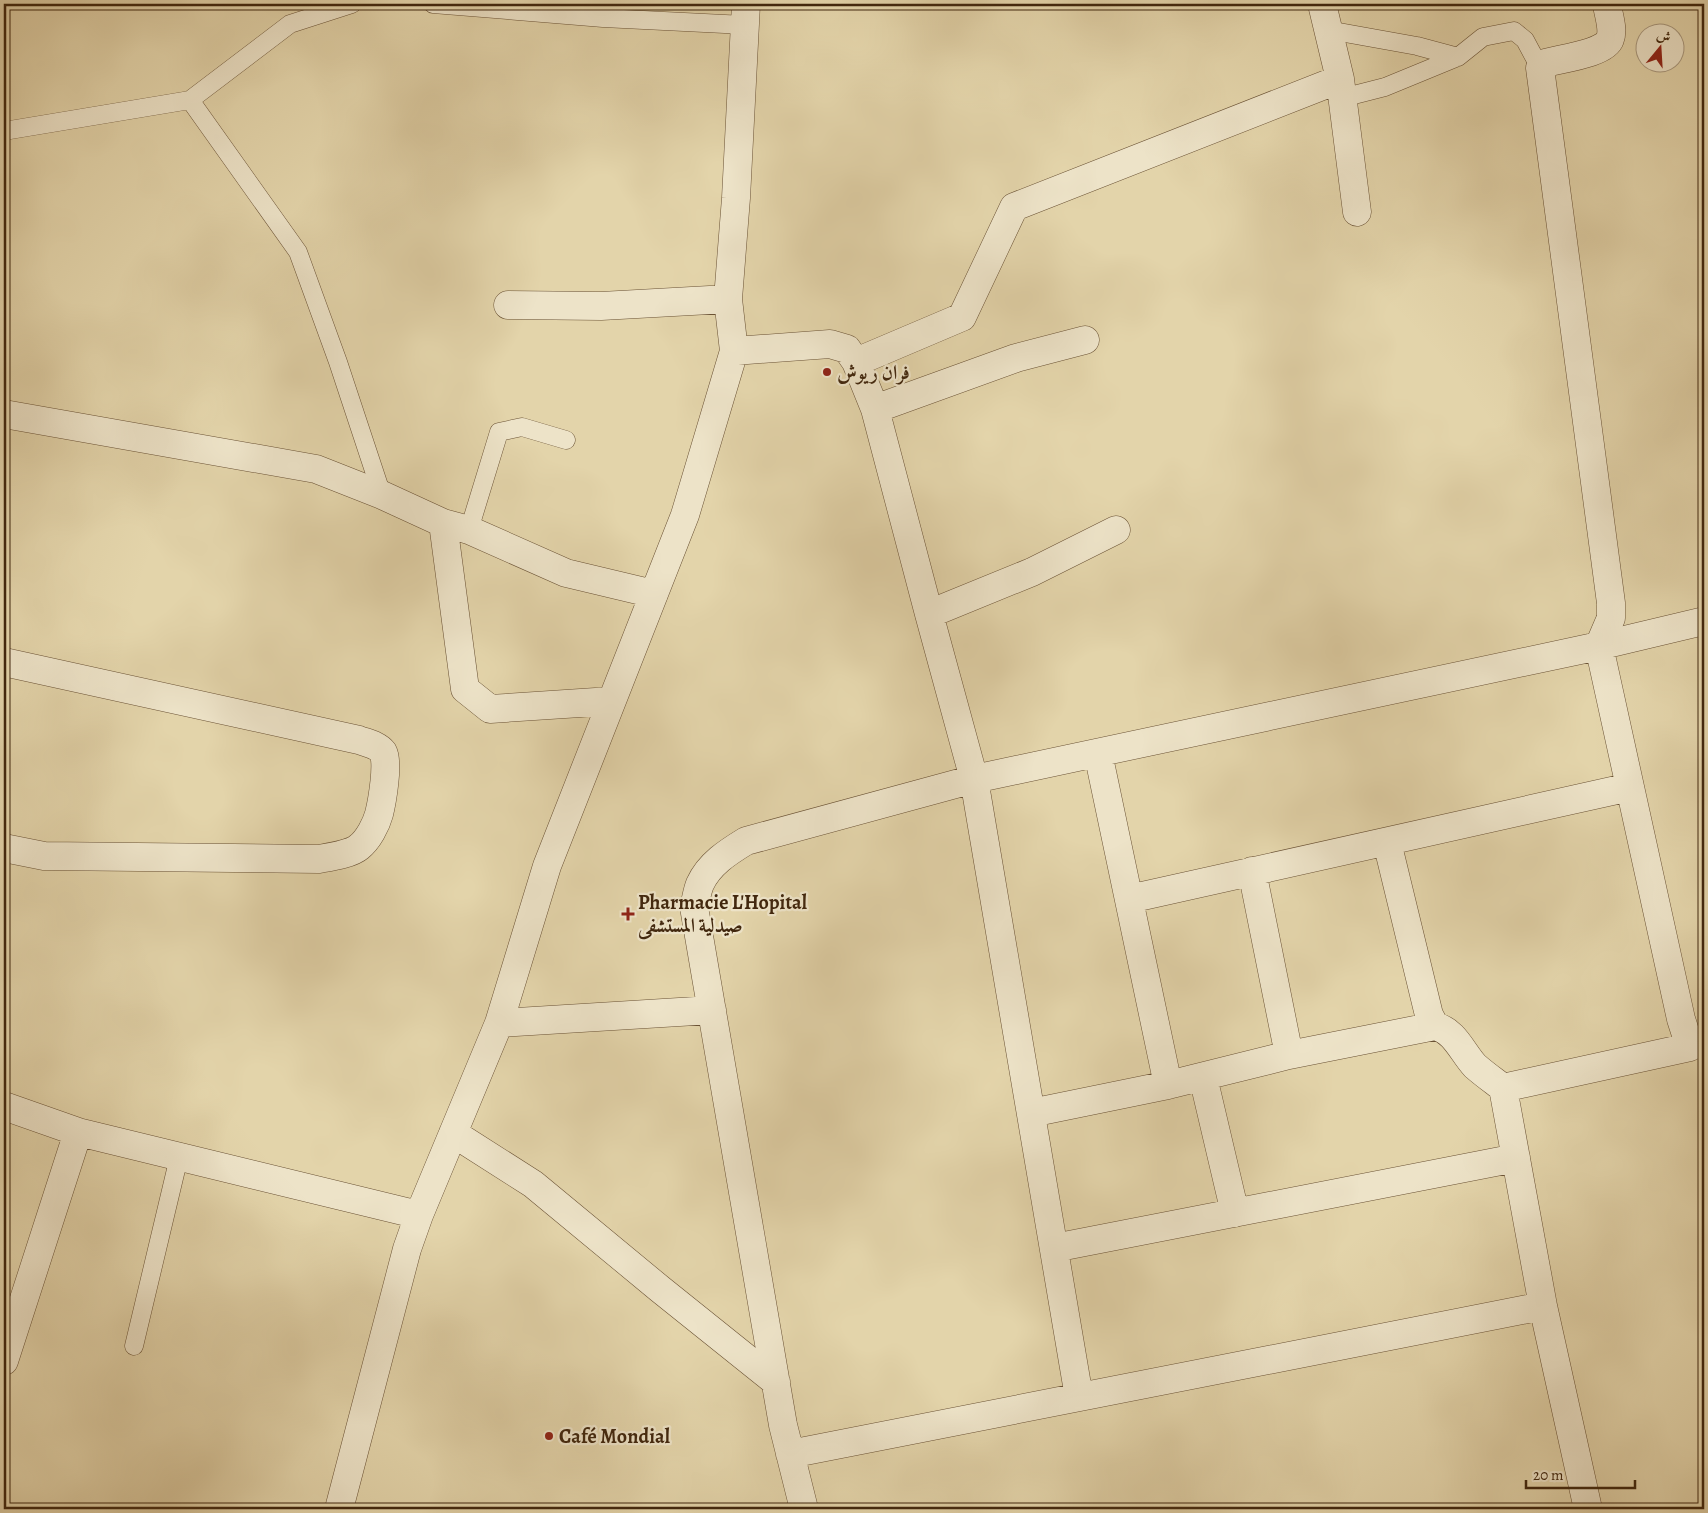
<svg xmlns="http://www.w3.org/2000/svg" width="1708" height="1513" font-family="Alegreya,Amiri,serif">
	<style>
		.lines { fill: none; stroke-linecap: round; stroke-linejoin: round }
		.lane-casing { stroke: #6a5235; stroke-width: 19 }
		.street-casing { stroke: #6a5235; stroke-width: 29 }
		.lane { stroke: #ede3c8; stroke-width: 18 }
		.street { stroke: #ede3c8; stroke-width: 28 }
		.poi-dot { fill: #8f2418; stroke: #ede3c8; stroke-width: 2 }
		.labels { text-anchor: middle; stroke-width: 4.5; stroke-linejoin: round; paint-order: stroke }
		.poi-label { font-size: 20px; font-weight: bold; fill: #41270e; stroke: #ede3c8; text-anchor: start }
	</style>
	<rect width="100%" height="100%" fill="#e3d4aa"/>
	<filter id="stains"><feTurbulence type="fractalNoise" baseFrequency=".004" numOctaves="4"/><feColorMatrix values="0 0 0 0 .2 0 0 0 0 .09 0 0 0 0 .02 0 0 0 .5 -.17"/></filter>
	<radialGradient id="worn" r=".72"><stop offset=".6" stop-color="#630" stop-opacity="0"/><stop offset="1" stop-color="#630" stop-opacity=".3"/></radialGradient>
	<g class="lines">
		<defs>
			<path id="lane" d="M 433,4 L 603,18 L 745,25
				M 1328,30 L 1417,46 L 1458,57
				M 1342,98 L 1385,87 L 1458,57 L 1483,37 L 1514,31 L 1525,40 L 1540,68
				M 190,100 L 298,252 L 338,362 L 382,495
				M 4,131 L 190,100 L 290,24 L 352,4
				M 469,530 L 499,432 L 522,427 L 566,440
				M 134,1346 L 179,1157"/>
			<path id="street" d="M 1322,4 L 1340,79 L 1357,212
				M 1607,4 C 1608,14 1614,29 1610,39 C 1605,54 1557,59 1542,64 L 1540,68 L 1611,603 L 1611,618 L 1599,646 L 1704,621
				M 508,305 L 601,306 L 728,299
				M 734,351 L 830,344 L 847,349 L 856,362 L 875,409 L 929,614 L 974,779 L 1079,1397
				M 856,362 L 962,317 L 1014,207 L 1340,79
				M 875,409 L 1016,358 L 1085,340
				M 4,414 L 316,469 L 382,495 L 443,523 L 469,530 L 566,573 L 654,594
				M 443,523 L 465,689 L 490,709 L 611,701
				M 929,614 L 1032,572 L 1116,530
				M 4,662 L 359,740 C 367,743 378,745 383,752 C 389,762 382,802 379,814 C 376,825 368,840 359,847 C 351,854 330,857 319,859 L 44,856 L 4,848
				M 1098,753 L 1168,1085 L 1289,1055 L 1435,1026
				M 1387,842 L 1429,1015 L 1435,1026 C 1455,1031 1462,1052 1475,1066 C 1484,1074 1494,1081 1503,1088
				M 1252,871 L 1289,1055
				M 1129,899 L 1630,787
				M 499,1023 L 712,1010
				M 1203,1077 L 1235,1213
				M 4,1106 L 78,1132 L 4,1361
				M 1031,1113 L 1168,1085
				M 78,1132 L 419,1215
				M 453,1133 L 533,1184 L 660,1289 L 776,1382
				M 1054,1248 L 1516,1158
				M 790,1454 L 1543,1306
				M 339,1509 L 407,1249 L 419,1215 L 499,1023 L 547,866 L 685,515 L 734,351 L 728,299 L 736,198 L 746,4
				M 804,1509 L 783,1425 L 694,907 C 696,900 697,891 700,884 C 709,864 728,852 746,841 L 974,779 L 1599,646 L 1681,1019 L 1690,1047 L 1503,1088 L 1543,1306 L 1588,1509"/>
		</defs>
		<!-- lane casing -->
		<use href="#lane" class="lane-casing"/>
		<!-- street casing -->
		<use href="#street" class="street-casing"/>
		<!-- lane -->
		<use href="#lane" class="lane"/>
		<!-- street -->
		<use href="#street" class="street"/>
	</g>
	<!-- markers -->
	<g class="poi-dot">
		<circle cx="827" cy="372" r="5"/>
		<path d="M625.5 906.5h5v5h5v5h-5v5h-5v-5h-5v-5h5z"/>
		<circle cx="549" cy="1436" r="5"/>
	</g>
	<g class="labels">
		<!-- poi labels -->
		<g class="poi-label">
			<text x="837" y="379">فران ريوش</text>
			<text x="638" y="909">Pharmacie L'Hopital<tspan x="638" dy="23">صيدلية المستشفى</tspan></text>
			<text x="559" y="1443">Café Mondial</text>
		</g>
	</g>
	<!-- margin -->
	<rect width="1708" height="1513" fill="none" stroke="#e3d4aa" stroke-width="20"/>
	<rect x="5" y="5" width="1698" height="1503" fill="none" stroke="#41270e" stroke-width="2.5"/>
	<rect x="10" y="10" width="1688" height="1493" fill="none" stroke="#41270e"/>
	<!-- north arrow -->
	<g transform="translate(1660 48) rotate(18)"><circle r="24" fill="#ede3c8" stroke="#a8987e"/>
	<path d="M0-4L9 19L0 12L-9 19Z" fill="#8f2418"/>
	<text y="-8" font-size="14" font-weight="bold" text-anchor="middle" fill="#41270e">ش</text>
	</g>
	<!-- scale -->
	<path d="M1526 1480v8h109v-8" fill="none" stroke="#41270e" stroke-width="2.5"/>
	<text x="1533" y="1480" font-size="15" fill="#41270e" stroke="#ede3c8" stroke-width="4" paint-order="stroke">20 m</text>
	<rect width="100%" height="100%" filter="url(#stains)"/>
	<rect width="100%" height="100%" fill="url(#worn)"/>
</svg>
